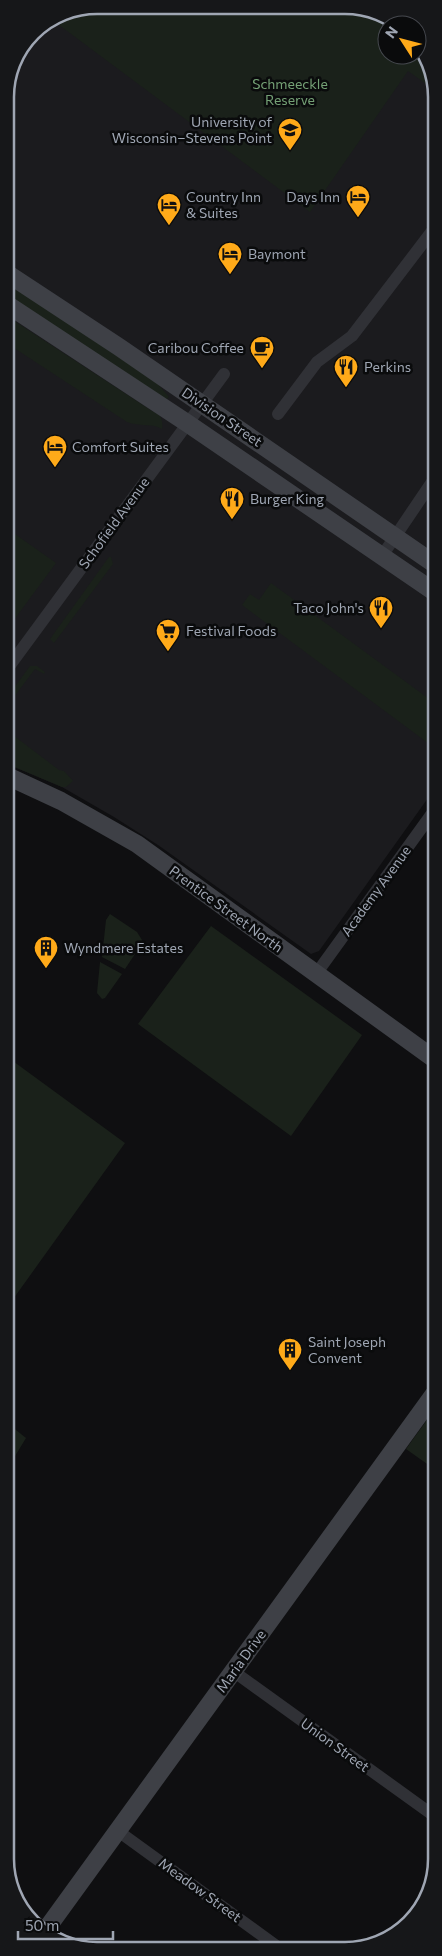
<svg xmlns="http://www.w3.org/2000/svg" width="442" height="1956" font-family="Commissioner,sans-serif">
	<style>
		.built { fill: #1b1b1e }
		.green { fill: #1a211a }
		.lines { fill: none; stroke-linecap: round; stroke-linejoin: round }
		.street { stroke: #303136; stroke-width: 12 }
		.secondary { stroke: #3e4046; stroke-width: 18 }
		.labels { text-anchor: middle; stroke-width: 5; stroke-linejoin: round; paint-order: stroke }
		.park-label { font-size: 14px; fill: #74a075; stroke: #0a0b0c }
		.poi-label { font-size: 14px; fill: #9fa6b3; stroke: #0a0b0c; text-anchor: start }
		.street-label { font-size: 14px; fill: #9fa6b3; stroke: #0a0b0c }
		.rim { fill: none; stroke: #9fa6b3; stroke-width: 2.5 }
	</style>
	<rect width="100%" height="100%" fill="#0f0f11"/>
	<!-- built -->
	<path class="built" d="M 97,5 L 369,8 L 396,25 L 387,25 L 387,55 L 417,55 L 417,42 L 436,84 L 436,804 L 428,798 L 319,951 L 311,954 L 158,845 L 114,817 L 62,787 L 5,763 L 5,91 L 32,32 L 62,12 Z"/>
	<!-- green -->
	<path class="green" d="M 97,5 L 369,8 L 396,25 L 387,25 L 387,55 L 417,55 L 417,42 L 436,84 L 436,91 L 408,71 L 310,212 L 51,19 L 62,12 Z
		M 5,282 L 12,285 L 157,383 L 169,397 L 165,400 L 5,295 Z
		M 5,315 L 152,411 C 161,413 163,420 162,429 C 153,423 139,427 127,422 L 5,342 Z
		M 5,527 L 56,563 L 5,632 Z
		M 109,557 L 111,557 L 113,564 L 54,643 L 50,639 Z
		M 271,583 L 436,704 L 436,749 L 242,605 L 250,594 L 259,600 Z
		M 30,666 L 37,666 L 45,672 L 44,674 L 35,669 L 5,709 L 5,700 Z
		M 5,729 L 59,770 L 64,771 L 73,781 L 66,787 L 62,787 L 5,763 Z
		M 110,914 L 137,932 L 142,940 L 141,945 L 125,969 L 102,957 L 106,920 Z
		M 211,926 L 362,1035 L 291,1136 L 138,1024 Z
		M 100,962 L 122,974 L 105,998 L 102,999 L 97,993 Z
		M 6,1056 L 125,1143 L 6,1309 Z
		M 437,1406 L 437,1471 L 406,1449 Z
		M 6,1422 L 26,1438 L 6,1471 Z"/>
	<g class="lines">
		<!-- street -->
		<path class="street" d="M 278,414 L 317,362 L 352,336 L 436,226
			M 382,556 L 436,476
			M 5,672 L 224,374
			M 316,974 L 436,808
			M 233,1671 L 437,1818
			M 118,1831 L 282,1950"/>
		<!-- secondary -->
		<path class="secondary" d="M 5,272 L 119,347 L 436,565
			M 5,303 L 187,423 L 436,593
			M 5,775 L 61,801 L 137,844 L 437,1061
			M 45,1931 L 437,1390"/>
	</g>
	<!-- icons -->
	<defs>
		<symbol id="university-pin" viewBox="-11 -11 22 30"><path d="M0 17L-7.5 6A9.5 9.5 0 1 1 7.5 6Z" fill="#ffaa19" stroke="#0a0b0c"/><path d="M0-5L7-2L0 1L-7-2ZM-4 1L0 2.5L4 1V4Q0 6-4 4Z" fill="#111"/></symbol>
		<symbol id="hotel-pin" viewBox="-11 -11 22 30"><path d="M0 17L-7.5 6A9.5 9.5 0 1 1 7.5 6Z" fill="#ffaa19" stroke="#0a0b0c"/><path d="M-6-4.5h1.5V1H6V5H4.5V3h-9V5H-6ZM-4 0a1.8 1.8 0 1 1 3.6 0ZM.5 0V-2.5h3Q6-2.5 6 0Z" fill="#111"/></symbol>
		<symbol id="cafe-pin" viewBox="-11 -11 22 30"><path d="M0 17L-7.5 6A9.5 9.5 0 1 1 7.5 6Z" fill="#ffaa19" stroke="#0a0b0c"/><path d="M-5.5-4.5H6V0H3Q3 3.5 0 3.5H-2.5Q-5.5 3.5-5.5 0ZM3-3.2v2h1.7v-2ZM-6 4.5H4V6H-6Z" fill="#111"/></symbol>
		<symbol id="restaurant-pin" viewBox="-11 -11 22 30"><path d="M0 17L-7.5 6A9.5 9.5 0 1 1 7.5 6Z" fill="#ffaa19" stroke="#0a0b0c"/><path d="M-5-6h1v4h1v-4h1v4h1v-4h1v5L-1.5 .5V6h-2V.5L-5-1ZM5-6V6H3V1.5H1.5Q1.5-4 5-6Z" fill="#111"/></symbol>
		<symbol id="supermarket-pin" viewBox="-11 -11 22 30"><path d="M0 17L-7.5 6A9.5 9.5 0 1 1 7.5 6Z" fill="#ffaa19" stroke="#0a0b0c"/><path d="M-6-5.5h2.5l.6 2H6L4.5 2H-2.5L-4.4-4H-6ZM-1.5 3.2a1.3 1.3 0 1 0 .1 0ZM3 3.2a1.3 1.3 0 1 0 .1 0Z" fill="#111"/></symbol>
		<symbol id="building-pin" viewBox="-11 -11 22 30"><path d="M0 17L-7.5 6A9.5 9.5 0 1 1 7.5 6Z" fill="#ffaa19" stroke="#0a0b0c"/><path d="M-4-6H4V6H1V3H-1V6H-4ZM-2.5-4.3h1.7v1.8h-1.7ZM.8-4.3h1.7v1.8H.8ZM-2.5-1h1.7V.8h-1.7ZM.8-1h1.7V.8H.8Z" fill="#111"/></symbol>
	</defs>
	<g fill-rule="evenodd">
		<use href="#university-pin" x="276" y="116" width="28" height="38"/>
		<use href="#hotel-pin" x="344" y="183" width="28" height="38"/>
		<use href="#hotel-pin" x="155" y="191" width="28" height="38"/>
		<use href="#hotel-pin" x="216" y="240" width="28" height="38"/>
		<use href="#cafe-pin" x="248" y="334" width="28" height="38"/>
		<use href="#restaurant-pin" x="332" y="353" width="28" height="38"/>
		<use href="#hotel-pin" x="41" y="433" width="28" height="38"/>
		<use href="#restaurant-pin" x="218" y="485" width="28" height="38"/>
		<use href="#restaurant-pin" x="367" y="594" width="28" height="38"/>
		<use href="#supermarket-pin" x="154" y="617" width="28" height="38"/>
		<use href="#building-pin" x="32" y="934" width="28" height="38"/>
		<use href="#building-pin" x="276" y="1336" width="28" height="38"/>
	</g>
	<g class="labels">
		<!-- park labels -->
		<g class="park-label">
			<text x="290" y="89">Schmeeckle<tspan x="290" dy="16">Reserve</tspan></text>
		</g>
		<!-- poi labels -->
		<g class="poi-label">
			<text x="272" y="127" text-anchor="end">University of<tspan x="272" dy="16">Wisconsin–Stevens Point</tspan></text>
			<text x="186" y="202">Country Inn<tspan x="186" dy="16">&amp; Suites</tspan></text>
			<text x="340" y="202" text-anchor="end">Days Inn</text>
			<text x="248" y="259">Baymont</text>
			<text x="244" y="353" text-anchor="end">Caribou Coffee</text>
			<text x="364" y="372">Perkins</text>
			<text x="72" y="452">Comfort Suites</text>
			<text x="250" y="504">Burger King</text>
			<text x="364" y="613" text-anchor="end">Taco John's</text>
			<text x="186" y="636">Festival Foods</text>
			<text x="64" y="953">Wyndmere Estates</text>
			<text x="308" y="1347">Saint Joseph<tspan x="308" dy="16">Convent</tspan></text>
		</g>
		<!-- street labels -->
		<g class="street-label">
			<text transform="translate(222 417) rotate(34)" y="5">Division Street</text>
			<text transform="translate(114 523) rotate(-54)" y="5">Schofield Avenue</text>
			<text transform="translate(376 891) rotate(-54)" y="5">Academy Avenue</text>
			<text transform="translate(226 909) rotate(36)" y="5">Prentice Street North</text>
			<text transform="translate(241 1661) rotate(-54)" y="5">Maria Drive</text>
			<text transform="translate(335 1745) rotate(36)" y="5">Union Street</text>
			<text transform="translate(200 1890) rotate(36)" y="5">Meadow Street</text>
		</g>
	</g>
	<!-- crop -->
	<path d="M0 0H442V1956H0ZM97 14H345A83 83 0 0 1 428 97V1859A83 83 0 0 1 345 1942H97A83 83 0 0 1 14 1859V97A83 83 0 0 1 97 14Z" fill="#161719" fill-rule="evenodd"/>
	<path class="rim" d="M97 14H345A83 83 0 0 1 428 97V1859A83 83 0 0 1 345 1942H97A83 83 0 0 1 14 1859V97A83 83 0 0 1 97 14Z"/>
	<!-- north arrow -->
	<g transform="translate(402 40) rotate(306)"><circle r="24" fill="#0a0b0c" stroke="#46494f"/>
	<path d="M0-4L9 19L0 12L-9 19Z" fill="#ffaa19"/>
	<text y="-8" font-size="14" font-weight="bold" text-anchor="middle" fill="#9fa6b3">N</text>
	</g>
	<!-- scale -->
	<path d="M18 1931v8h95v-8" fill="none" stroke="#9fa6b3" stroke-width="2.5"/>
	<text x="25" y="1931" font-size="15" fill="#9fa6b3" stroke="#0a0b0c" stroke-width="4" paint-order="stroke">50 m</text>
</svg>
